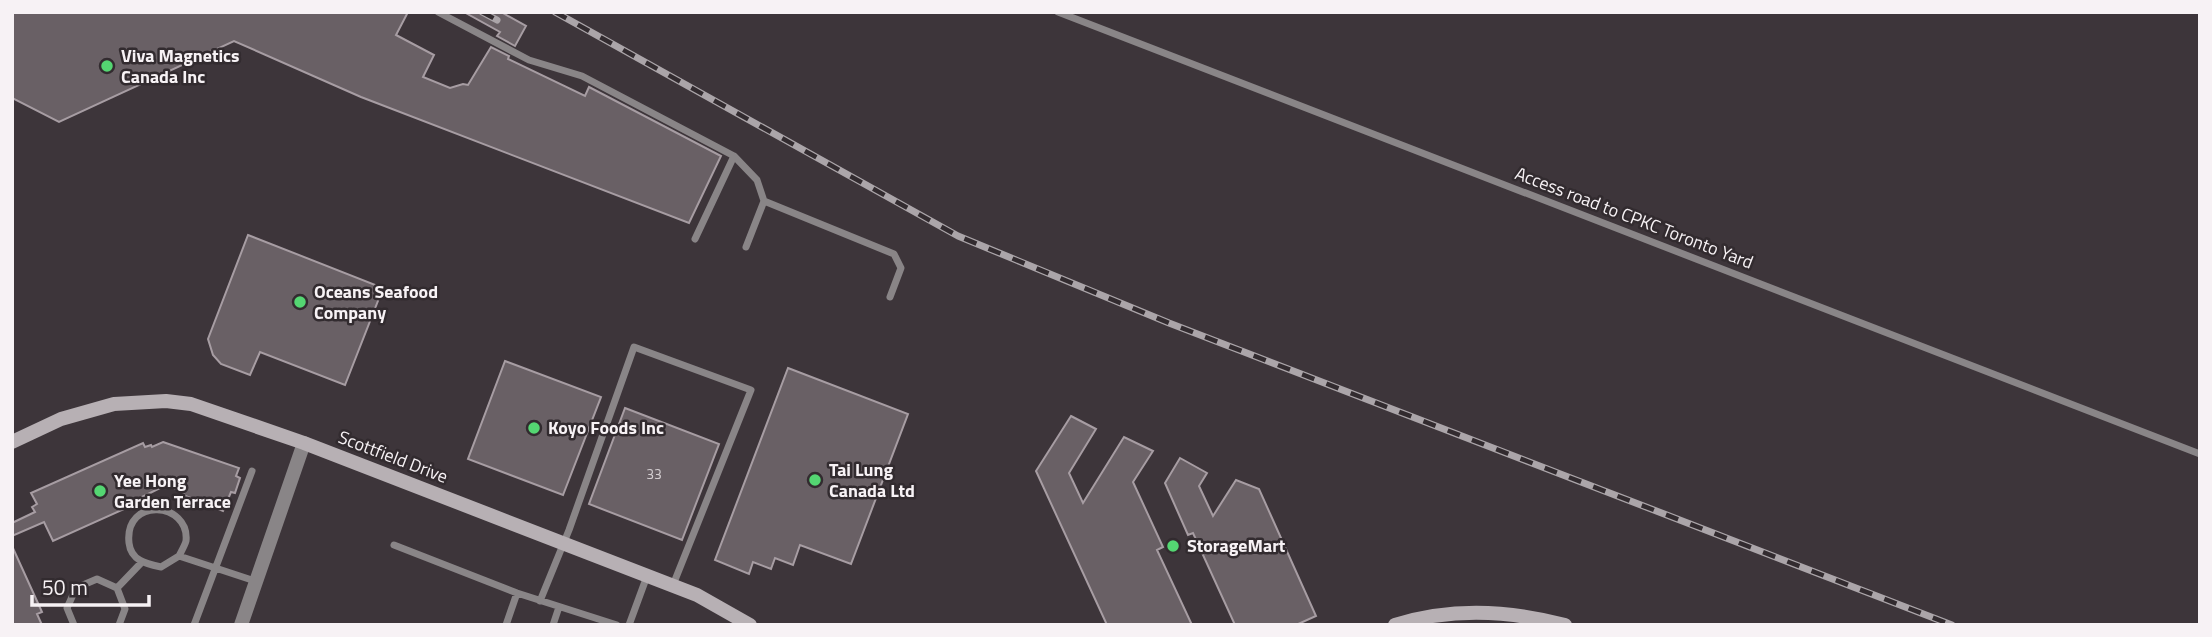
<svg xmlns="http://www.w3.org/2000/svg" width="2212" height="637" font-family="'Titillium Web',sans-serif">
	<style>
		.building { fill: #696065; stroke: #a79da3; stroke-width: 2 }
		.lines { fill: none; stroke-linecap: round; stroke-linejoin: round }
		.lane { stroke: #898587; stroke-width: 7 }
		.street { stroke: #898587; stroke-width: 14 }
		.secondary { stroke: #b7b0b4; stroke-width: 14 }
		.rail-casing { stroke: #aba5a9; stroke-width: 7 }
		.rail { stroke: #322b2f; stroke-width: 4.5; stroke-dasharray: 13; stroke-linecap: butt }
		.poi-dot { fill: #54d672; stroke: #322b2f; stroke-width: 2.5 }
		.labels { text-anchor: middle; stroke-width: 5; stroke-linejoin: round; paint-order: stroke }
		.number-label { font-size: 14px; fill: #d4ced1 }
		.poi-label { font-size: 18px; font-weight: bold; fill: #f7f2f5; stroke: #322b2f; text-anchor: start }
		.street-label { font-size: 18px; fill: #f7f2f5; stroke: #322b2f }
	</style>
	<rect width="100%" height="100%" fill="#3d353a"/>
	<!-- building -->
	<path class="building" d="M 12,12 L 408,12 L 396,35 L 434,55 L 423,77 L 450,88 L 463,84 L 468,85 L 491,47 L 509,56 L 508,59 L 585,96 L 589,87 L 721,156 L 689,223 L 361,97 L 234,41 L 59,122 L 12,98 Z
		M 464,12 L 501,12 L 526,26 L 515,46 L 497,36 L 500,32 Z
		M 248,235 L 383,288 L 345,385 L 260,352 L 250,375 L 221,364 L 213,355 L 208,339 Z
		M 505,361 L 601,397 L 563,495 L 468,459 Z
		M 788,368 L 908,414 L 851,564 L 800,545 L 793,565 L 775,558 L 771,569 L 753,562 L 749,574 L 715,560 Z
		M 625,408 L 719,444 L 682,540 L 589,504 Z
		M 1071,416 L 1096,429 L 1069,473 L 1083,503 L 1124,437 L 1153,451 L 1133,482 L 1163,547 L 1157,550 L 1192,625 L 1107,625 L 1036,471 Z
		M 163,442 L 239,468 L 236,476 L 240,478 L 235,493 L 231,492 L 223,511 L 183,495 L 184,492 L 166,485 L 142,497 L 144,500 L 53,541 L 44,522 L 12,536 L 12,523 L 35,512 L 32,507 L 37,504 L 31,493 L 143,443 L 145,447 L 151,445 L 152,447 Z
		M 1180,458 L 1207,473 L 1199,486 L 1213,516 L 1236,480 L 1259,489 L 1316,616 L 1296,625 L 1235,625 L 1193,533 L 1188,535 L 1165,483 Z
		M 12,546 L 42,612 L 37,614 L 42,625 L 12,625 Z"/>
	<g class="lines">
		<!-- lane -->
		<path class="lane" d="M 438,12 L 529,60 L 582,76 L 734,156 L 757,180 L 764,201 L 746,247
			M 1058,12 L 2200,454
			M 764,201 L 894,254 L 901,268 L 890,297
			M 695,239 L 734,156
			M 394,545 L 517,593 L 617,625
			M 179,556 C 181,552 185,545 186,541 C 190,502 124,496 129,543 C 131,561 147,564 161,567 L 179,556 L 255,581
			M 117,588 L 141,563
			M 540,601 L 569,530 L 634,347 L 751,390 L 673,585
			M 74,625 L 67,608 L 76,588 L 97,579 L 117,588 L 125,609 L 119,625
			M 194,625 L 252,471
			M 506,625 L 517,593
			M 553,625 L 559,607
			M 629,625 L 647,576"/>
		<!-- street -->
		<path class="street" d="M 241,625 L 304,443"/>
		<!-- secondary -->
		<path class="secondary" d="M 12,442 L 61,419 L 114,404 L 166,401 L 191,404 L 304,443 L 697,595 L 750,625
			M 1395,625 C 1452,607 1508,610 1565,625"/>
		<defs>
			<path id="rail" d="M 482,12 L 497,20
				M 555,12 L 958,236 L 1169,323 L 1952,625"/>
		</defs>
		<!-- rail casing -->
		<use href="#rail" class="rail-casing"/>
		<!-- rail -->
		<use href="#rail" class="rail"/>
	</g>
	<!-- markers -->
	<g class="poi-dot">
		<circle cx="107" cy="66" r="7"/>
		<circle cx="300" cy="302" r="7"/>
		<circle cx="534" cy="428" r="7"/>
		<circle cx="815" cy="480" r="7"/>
		<circle cx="100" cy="491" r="7"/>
		<circle cx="1173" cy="546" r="7"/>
	</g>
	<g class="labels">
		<!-- number labels -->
		<g class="number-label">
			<text x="654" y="479">33</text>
		</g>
		<!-- poi labels -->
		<g class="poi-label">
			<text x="121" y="62">Viva Magnetics<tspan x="121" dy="21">Canada Inc</tspan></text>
			<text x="314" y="298">Oceans Seafood<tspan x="314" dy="21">Company</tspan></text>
			<text x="548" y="434">Koyo Foods Inc</text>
			<text x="829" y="476">Tai Lung<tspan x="829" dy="21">Canada Ltd</tspan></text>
			<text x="114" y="487">Yee Hong<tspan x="114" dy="21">Garden Terrace</tspan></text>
			<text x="1187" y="552">StorageMart</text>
		</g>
		<!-- street labels -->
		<g class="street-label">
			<text transform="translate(1634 218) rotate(21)" y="6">Access road to CPKC Toronto Yard</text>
			<text transform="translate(393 457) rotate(21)" y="6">Scottfield Drive</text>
		</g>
	</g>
	<!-- border -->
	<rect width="2212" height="637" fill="none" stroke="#f7f2f5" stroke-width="28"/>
	<!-- scale -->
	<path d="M32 595v10h117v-10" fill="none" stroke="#f7f2f5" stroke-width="3.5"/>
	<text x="42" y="595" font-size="21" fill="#f7f2f5" stroke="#322b2f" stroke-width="5" paint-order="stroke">50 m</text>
</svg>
